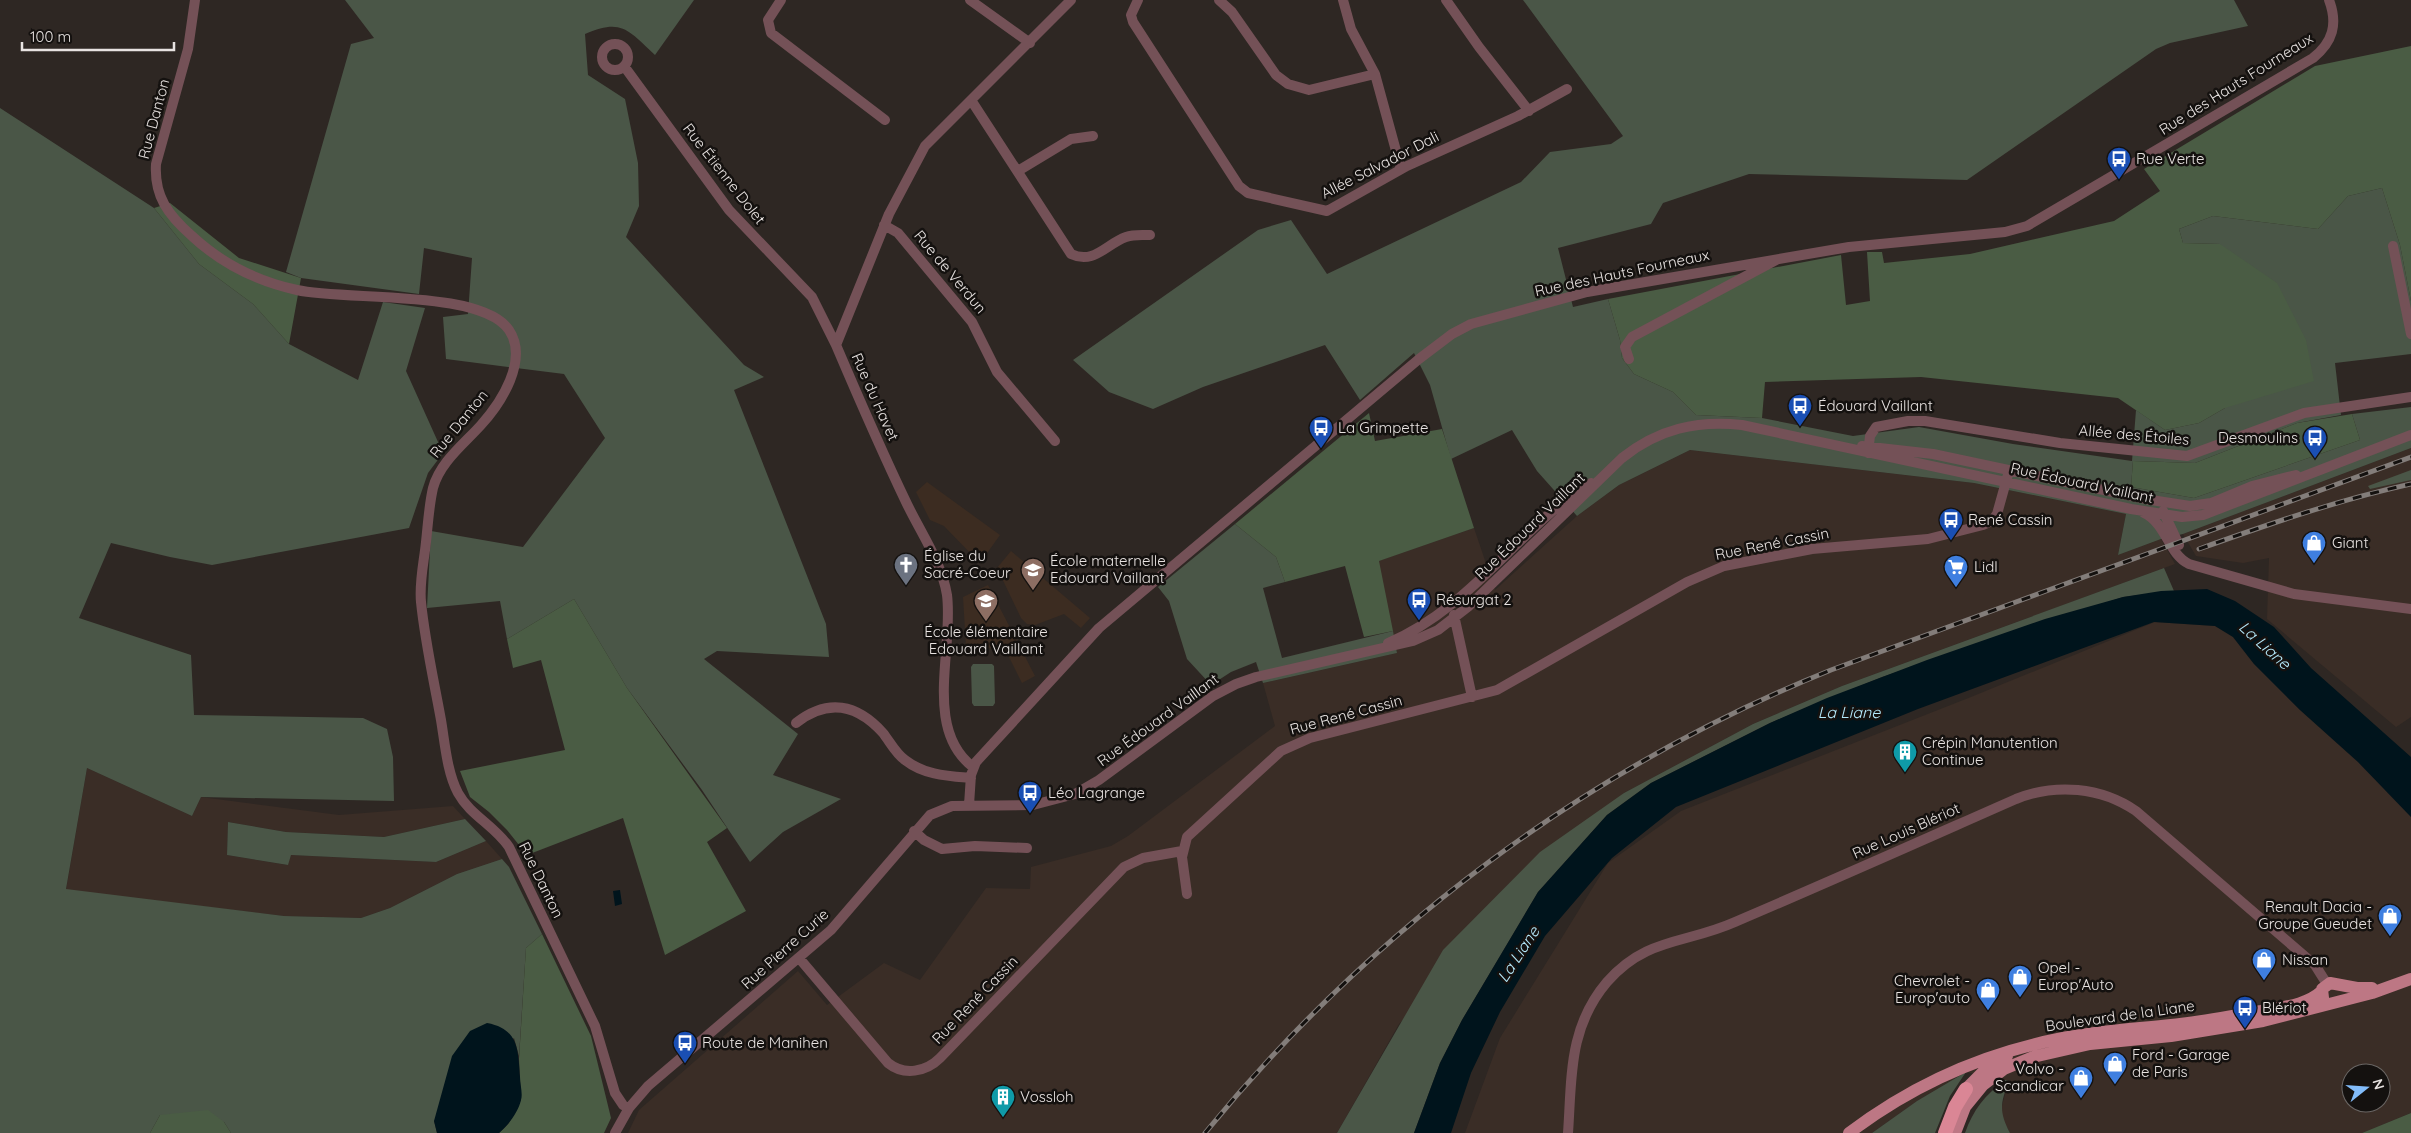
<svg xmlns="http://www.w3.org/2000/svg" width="2411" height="1133" font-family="Quicksand,sans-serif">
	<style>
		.built { fill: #3a2d26; fill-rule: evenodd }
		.education { fill: #3c2c21 }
		.green { fill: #4a5647 }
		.forest { fill: #4a5c44 }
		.water { fill: #00141c }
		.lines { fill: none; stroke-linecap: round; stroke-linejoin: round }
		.minor { stroke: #745157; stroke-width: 10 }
		.major { stroke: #bd7784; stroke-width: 12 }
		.highway { stroke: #da8695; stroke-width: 14 }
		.rail-casing { stroke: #837d7a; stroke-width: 5 }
		.rail { stroke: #14110f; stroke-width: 3; stroke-dasharray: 9; stroke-linecap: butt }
		.labels { text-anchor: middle; stroke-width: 5; stroke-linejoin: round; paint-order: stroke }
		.street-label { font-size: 15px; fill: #e8e3e1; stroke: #14110f }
		.poi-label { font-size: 15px; fill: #e8e3e1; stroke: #14110f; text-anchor: start }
		.water-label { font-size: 16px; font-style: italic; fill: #b5eafc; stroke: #14110f }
	</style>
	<rect width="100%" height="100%" fill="#2e2723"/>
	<!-- built -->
	<path class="built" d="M 2411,448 L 2411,717 L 2396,727 L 2267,619 L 2269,558 L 2243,563 L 2196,556 L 2183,534 Z
		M 1690,450 L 1974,483 L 2126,514 L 2118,555 L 2161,539 L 2175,564 L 1842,686 L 1753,724 L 1624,793 L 1399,1024 L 1337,1133 L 628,1133 L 639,1110 L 798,971 L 827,1005 L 884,963 L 920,980 L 986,888 L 1030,889 L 1031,867 L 1111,846 L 1128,836 L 1275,726 L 1263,683 L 1397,653 L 1378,561 L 1474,528 L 1495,590 L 1577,516 L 1619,485 Z
		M 2155,622 L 2215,626 L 2233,637 L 2254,664 L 2300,710 L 2358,762 L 2411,817 L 2411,1113 L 2362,1133 L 2010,1133 L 2002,1118 L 2001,1109 L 2009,1081 L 1966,1072 L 1917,1101 L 1872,1133 L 1465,1133 L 1500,1038 L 1608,863 L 1681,811 L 1971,697 ZM 2351,1073 L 2381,1073 L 2381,1103 L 2351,1103 Z
		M 87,768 L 192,816 L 201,797 L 339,815 L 453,806 L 465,819 L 384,837 L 286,832 L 228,822 L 227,855 L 287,865 L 291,855 L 436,862 L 486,841 L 502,859 L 457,874 L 390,908 L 361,918 L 284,916 L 66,890 Z"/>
	<!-- education -->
	<path class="education" d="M 927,482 L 1000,535 L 985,556 L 978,558 L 973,556 L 944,526 L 930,520 L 916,492 Z
		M 1011,551 L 1090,618 L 1081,628 L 1064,614 L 1035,625 L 1027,624 L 1021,618 L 997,568 Z
		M 988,585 L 1035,676 L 1022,683 L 1005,649 L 966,647 L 963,597 Z"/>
	<!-- green -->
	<path class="green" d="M 345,0 L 694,0 L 655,55 C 628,30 622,18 585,34 L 588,75 L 625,99 L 638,163 L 639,206 L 626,237 L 744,365 L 764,377 L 734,390 L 826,624 L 829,657 L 717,651 L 704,659 L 798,734 L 773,775 L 841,799 L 783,832 L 750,862 L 702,790 L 627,688 L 574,599 L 507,639 L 500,601 L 427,608 L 431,531 L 523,547 L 605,438 L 564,374 L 446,359 L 443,317 L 468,314 L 472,258 L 424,248 L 419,294 L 301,278 L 286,272 L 351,44 L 374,38 Z
		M 1523,0 L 2234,0 L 2248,26 L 2170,43 L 2156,49 L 1967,180 L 1749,174 L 1663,203 L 1651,224 L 1558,248 L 1573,307 L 1608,299 L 1620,340 L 1622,358 L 1634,374 L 1673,392 L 1696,415 L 1762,418 L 1853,436 L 1919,427 L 2013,444 L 2132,461 L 2136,410 L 2165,430 L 2199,423 L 2225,408 L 2220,244 L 2183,243 L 2179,229 L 2213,216 L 2318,229 L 2348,196 L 2382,188 L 2400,245 L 2411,301 L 2411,354 L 2335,363 L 2341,415 L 2297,423 L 2195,463 L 2133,461 L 2131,487 L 2194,498 L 2360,440 L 2352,414 L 2411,407 L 2411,448 L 2183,534 L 2161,539 L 2118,555 L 2126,514 L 1974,483 L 1690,450 L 1619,485 L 1577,516 L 1537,471 L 1512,430 L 1451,459 L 1430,385 L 1414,353 L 1360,400 L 1325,345 L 1203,387 L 1153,409 L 1109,392 L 1073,360 L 1258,230 L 1291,220 L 1327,274 L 1521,182 L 1550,152 L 1611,144 L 1623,136 Z
		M 0,108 L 154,208 L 199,264 L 253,304 L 289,344 L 358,380 L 383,302 L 425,308 L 406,371 L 443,453 L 428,473 L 409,528 L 212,565 L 170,557 L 111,543 L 79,618 L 191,655 L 194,715 L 363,718 L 387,729 L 393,757 L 394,801 L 201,797 L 192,816 L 87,768 L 66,889 L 284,916 L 361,918 L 390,908 L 457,874 L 502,859 L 509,867 L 542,934 L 526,948 L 519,1056 L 514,1038 L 434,1121 L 437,1133 L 231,1133 L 224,1122 L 160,1115 L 150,1133 L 0,1133 Z
		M 2411,470 L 2411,480 L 2370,489 L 2368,486 Z
		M 1235,524 L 1276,557 L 1285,582 L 1263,588 L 1282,658 L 1393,631 L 1397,653 L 1263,683 L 1256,662 L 1231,672 L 1211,685 L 1187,659 L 1169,601 L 1158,587 Z
		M 2164,568 L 2174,591 L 2123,597 L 1882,677 L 1770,723 L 1651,783 L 1607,815 L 1538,892 L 1462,1020 L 1440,1063 L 1414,1133 L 1337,1133 L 1443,950 L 1540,852 L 1624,793 L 1753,724 L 1842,686 Z
		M 973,664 L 992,664 L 994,666 L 995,703 L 993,706 L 974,706 L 972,703 L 971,667 Z
		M 465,819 L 486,841 L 436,862 L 291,855 L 288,865 L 227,855 L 228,822 L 286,832 L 384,837 Z
		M 1966,1072 L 1950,1096 L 1935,1133 L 1872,1133 L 1917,1101 Z
		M 2005,1080 L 2009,1081 C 2000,1104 1999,1111 2010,1133 L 1965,1133 C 1973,1110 1985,1095 2005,1080 Z"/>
	<!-- forest -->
	<path class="forest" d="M 2411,46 L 2411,301 L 2400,245 L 2382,188 L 2348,196 L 2318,229 L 2213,216 L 2179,229 L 2183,243 L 2220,244 L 2277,283 L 2306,340 L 2314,381 L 2225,408 L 2199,423 L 2165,430 L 2118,398 L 1921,377 L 1765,382 L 1762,418 L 1696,415 L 1673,392 L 1634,374 L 1622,358 L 1620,340 L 1608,299 L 1841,255 L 1846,305 L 1870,301 L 1867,252 L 1882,252 L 1884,263 L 1970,254 L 2114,221 L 2160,191 L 2144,169 L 2315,66 Z
		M 170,203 L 239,258 L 301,278 L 289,344 L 253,304 L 199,264 L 154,208 Z
		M 1369,413 L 1375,441 L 1442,429 L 1474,528 L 1379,561 L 1393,631 L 1364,637 L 1345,566 L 1285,582 L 1276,557 L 1235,524 Z
		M 2352,414 L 2360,440 L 2194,498 L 2131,487 L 2133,461 L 2195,463 L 2297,423 Z
		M 574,599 L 627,688 L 727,828 L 707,842 L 746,911 L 665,955 L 623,818 L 527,855 L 507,830 L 489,812 L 470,797 L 460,771 L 565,750 L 541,660 L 513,668 L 507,639 Z
		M 542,934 L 591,1036 L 611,1118 L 604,1133 L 499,1133 L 509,1123 L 521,1100 L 519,1059 L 526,948 Z
		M 208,1110 L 224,1122 L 231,1133 L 150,1133 L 160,1115 Z
		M 2411,1113 L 2411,1133 L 2362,1133 Z"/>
	<!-- water -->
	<path class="water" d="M 2207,589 L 2235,601 L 2274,627 L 2311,668 L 2411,757 L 2411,817 L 2358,762 L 2300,710 L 2254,664 L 2233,637 L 2215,626 L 2154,622 L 1918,709 L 1676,807 L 1612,858 L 1545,936 L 1500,1012 L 1471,1073 L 1451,1133 L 1414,1133 L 1440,1063 L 1462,1020 L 1538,892 L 1607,815 L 1651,783 L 1770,723 L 1827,698 L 1927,660 L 2045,619 L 2123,597 L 2161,591 Z
		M 620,890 L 622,904 L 615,906 L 613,891 Z
		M 487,1023 C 519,1029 518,1050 520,1077 C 520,1084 523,1094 521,1100 C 518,1113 508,1125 499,1133 L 437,1133 L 434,1121 L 452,1056 L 470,1031 Z"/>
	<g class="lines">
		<!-- minor -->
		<path class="minor" d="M 195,0 L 188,49 L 156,164 C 154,196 168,215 192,236 C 222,264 256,281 297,290 C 345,301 481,289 509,330 C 529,360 501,403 481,425 C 464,444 440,462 433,488 C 429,505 428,524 426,542 C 424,562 419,582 421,602 C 425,642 434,681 441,720 C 445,744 447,772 458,793 C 470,815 495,826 509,847 L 595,1026 L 615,1093 L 623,1105 L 629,1108
			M 781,0 L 768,20 L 771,33 L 885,120
			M 970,0 L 1030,43
			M 1138,0 L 1131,15 L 1133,22 L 1239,186 L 1248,193 L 1327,211 L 1407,166 L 1518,116 L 1567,89
			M 1219,0 L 1232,12 L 1276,75 L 1288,84 L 1309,90 L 1375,74
			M 1343,0 L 1351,29 L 1375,74 L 1401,169
			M 1446,0 L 1479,47 L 1529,111
			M602 57a13 13 0 1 1 26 0a13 13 0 1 1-26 0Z
			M 624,66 L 729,210 L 812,297 L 836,345
			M 971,100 L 1071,254 C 1094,265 1106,244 1126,237 C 1134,234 1142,235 1150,235
			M 1018,171 L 1071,139 L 1093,136
			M 884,225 L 898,233 L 972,322 L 997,372 L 1055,441
			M 2393,246 L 2411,334
			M 1629,359 L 1625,347 L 1632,337 L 1776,260
			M 1862,446 L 1933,454 L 2151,500 L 2190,506 L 2211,503 L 2252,486 L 2296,475
			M 1868,453 L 1870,436 L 1876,427 L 1908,421 L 1925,421 L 2060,443 L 2187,456 L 2304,413 L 2411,397
			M 2163,511 L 2179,545
			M 2144,513 C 2167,524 2168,554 2189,564 L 2294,594 L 2411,609
			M 1454,615 L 1472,697
			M 1388,643 C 1453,616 1497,560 1548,515 C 1561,503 1577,493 1591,483
			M 796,723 C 828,698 857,704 883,733 C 890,742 896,754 905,760 C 924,775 948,776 971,778
			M 973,767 C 923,729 954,649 947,595 C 942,563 921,533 907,504 C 882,452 859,399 836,345 L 889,214 L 925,146 L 1071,0
			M 969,805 L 971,775 L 976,762 L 1099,628 L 1419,359 L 1452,334 L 1471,324 L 1587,292 L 1849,247 L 2005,232 L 2027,226 L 2313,58 C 2333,42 2338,24 2329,0
			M 914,831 L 924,840 L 942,849 L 975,846 L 1027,848
			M 1187,894 L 1182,857 L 1187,837 L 1281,751 L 1310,738 L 1497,690 L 1687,582 L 1724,566 L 1812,549 L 1928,539 L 1983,525 L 1992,521 L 1997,514 L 2009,471
			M 799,958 L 888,1063 C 904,1076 926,1072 940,1058 L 1124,867 L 1143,858 L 1182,851
			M 615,1133 L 629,1108 L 648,1086 L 831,930 L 930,815 L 952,806 L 1033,805 L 1075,794 L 1099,780 L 1213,696 L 1236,684 L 1256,677 L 1413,641 L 1438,630 L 1469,606 L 1622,458 C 1658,429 1697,420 1742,425 L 2131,509 L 2182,517 L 2203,515 L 2411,435
			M 1568,1133 C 1572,1077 1568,1028 1607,982 C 1646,937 1686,944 1735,922 C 1829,882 1923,840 2016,799 C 2056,783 2101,787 2136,811 L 2315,965 L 2327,984"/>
		<!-- major -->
		<path class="major" d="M 2323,998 L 2322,989 L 2330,983 L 2357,988 L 2372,988
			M 1966,1089 L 1983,1072 L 2007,1056
			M 1849,1133 C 1911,1086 1982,1054 2058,1039 C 2095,1031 2133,1029 2171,1025 C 2201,1022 2231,1016 2261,1011 C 2281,1007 2306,1006 2322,991
			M 1955,1133 L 1965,1107 L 1983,1085 L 2004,1069 L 2033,1057 L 2090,1044 L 2171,1036 L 2263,1021 L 2372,993 L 2411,979"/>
		<!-- highway -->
		<path class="highway" d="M 1945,1133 L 1955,1107 L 1966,1089"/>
		<defs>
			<path id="rail" d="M 2199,549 C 2269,524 2338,500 2411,484
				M 1205,1133 C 1372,929 1587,768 1831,670 L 2411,457"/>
		</defs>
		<!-- rail casing -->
		<use href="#rail" class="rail-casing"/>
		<!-- rail -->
		<use href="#rail" class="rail"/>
	</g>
	<!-- icons -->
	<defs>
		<symbol id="bus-pin" viewBox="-11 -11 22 30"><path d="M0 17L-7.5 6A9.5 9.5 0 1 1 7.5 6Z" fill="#1a4fb4" stroke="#14110f"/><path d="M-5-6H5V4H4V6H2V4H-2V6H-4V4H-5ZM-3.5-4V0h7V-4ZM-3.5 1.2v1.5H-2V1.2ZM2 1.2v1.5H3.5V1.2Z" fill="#fff"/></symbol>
		<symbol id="shop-pin" viewBox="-11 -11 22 30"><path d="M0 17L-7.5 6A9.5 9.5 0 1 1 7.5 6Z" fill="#3f7fe0" stroke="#14110f"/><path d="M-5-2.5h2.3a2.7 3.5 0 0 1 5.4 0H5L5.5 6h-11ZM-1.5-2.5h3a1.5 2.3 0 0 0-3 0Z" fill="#fff"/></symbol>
		<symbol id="church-pin" viewBox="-11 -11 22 30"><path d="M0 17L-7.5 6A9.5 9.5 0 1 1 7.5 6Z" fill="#6b7280" stroke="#14110f"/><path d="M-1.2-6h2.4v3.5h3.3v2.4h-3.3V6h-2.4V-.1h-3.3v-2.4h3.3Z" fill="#fff"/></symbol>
		<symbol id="supermarket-pin" viewBox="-11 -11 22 30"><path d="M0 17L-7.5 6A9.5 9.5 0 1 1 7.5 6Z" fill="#3f7fe0" stroke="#14110f"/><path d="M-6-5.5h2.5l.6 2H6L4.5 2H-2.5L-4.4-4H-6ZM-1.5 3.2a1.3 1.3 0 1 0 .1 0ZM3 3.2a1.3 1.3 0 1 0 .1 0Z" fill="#fff"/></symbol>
		<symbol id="school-pin" viewBox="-11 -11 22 30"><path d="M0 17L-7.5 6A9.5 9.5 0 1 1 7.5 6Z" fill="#8d6e63" stroke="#14110f"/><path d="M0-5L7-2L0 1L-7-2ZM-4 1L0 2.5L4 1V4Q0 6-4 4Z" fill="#fff"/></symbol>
		<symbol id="building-pin" viewBox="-11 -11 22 30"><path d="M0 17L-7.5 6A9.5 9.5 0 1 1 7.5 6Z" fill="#0f9aa8" stroke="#14110f"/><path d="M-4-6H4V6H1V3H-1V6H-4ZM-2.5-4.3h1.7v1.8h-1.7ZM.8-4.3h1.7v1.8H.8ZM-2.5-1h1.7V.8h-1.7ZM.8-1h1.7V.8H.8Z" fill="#fff"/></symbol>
	</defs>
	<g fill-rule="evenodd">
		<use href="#bus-pin" x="2105" y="145" width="28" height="38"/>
		<use href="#bus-pin" x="1786" y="392" width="28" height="38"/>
		<use href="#bus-pin" x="1307" y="414" width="28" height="38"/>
		<use href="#bus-pin" x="2301" y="424" width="28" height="38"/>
		<use href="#bus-pin" x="1937" y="506" width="28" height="38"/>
		<use href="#shop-pin" x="2300" y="529" width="28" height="38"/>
		<use href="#church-pin" x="892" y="551" width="28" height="38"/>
		<use href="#supermarket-pin" x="1942" y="553" width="28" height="38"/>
		<use href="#school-pin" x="1019" y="556" width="28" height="38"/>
		<use href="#bus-pin" x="1405" y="586" width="28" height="38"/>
		<use href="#school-pin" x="972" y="587" width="28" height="38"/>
		<use href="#building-pin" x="1891" y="738" width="28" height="38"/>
		<use href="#bus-pin" x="1016" y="779" width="28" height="38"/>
		<use href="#shop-pin" x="2376" y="902" width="28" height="38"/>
		<use href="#shop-pin" x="2250" y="946" width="28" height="38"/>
		<use href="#shop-pin" x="2006" y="963" width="28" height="38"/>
		<use href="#shop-pin" x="1974" y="976" width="28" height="38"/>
		<use href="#bus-pin" x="2231" y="994" width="28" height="38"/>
		<use href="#bus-pin" x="671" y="1029" width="28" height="38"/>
		<use href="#shop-pin" x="2101" y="1050" width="28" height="38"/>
		<use href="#shop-pin" x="2067" y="1064" width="28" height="38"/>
		<use href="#building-pin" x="989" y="1083" width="28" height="38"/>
	</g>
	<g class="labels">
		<!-- street labels -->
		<g class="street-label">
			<text transform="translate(2236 84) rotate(-32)" y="5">Rue des Hauts Fourneaux</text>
			<text transform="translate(154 119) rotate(-75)" y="5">Rue Danton</text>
			<text transform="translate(1380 165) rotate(-27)" y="5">Allée Salvador Dali</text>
			<text transform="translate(724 174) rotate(52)" y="5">Rue Étienne Dolet</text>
			<text transform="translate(950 272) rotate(50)" y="5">Rue de Verdun</text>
			<text transform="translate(1622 273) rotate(-12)" y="5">Rue des Hauts Fourneaux</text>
			<text transform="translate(875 397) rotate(66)" y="5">Rue du Havet</text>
			<text transform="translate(459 424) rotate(-51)" y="5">Rue Danton</text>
			<text transform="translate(2134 435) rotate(5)" y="5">Allée des Étoiles</text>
			<text transform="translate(2082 483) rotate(12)" y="5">Rue Édouard Vaillant</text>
			<text transform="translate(1530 526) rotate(-44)" y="5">Rue Édouard Vaillant</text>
			<text transform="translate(1772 544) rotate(-11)" y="5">Rue René Cassin</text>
			<text transform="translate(1346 715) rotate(-15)" y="5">Rue René Cassin</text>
			<text transform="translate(1158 720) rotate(-36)" y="5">Rue Édouard Vaillant</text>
			<text transform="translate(1906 831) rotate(-24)" y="5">Rue Louis Blériot</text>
			<text transform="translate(541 880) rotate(64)" y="5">Rue Danton</text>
			<text transform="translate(785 949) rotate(-42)" y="5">Rue Pierre Curie</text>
			<text transform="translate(975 1000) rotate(-46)" y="5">Rue René Cassin</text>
			<text transform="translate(2120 1016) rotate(-8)" y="5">Boulevard de la Liane</text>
		</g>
		<!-- poi labels -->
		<g class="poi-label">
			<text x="2136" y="164">Rue Verte</text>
			<text x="1818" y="411">Édouard Vaillant</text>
			<text x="1338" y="433">La Grimpette</text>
			<text x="2298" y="443" text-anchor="end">Desmoulins</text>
			<text x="1968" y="525">René Cassin</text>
			<text x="2332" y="548">Giant</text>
			<text x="924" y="561">Église du<tspan x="924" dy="17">Sacré-Coeur</tspan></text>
			<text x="1050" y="566">École maternelle<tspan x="1050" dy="17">Edouard Vaillant</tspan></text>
			<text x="1974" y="572">Lidl</text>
			<text x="1436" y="605">Résurgat 2</text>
			<text x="986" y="637" text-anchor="middle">École élémentaire<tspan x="986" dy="17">Edouard Vaillant</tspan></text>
			<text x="1922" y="748">Crépin Manutention<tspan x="1922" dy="17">Continue</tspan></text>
			<text x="1048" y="798">Léo Lagrange</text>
			<text x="2372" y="912" text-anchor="end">Renault Dacia -<tspan x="2372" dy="17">Groupe Gueudet</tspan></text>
			<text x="2282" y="965">Nissan</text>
			<text x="2038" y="973">Opel -<tspan x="2038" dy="17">Europ'Auto</tspan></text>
			<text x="1970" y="986" text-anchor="end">Chevrolet -<tspan x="1970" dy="17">Europ'auto</tspan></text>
			<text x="2262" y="1013">Blériot</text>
			<text x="702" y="1048">Route de Manihen</text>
			<text x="2132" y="1060">Ford - Garage<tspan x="2132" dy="17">de Paris</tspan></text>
			<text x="2064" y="1074" text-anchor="end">Volvo -<tspan x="2064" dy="17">Scandicar</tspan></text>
			<text x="1020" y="1102">Vossloh</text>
		</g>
		<!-- water labels -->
		<g class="water-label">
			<text transform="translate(2265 645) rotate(42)" y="6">La Liane</text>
			<text x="1849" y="718">La Liane</text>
			<text transform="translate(1518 954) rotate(-57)" y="6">La Liane</text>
		</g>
	</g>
	<!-- north arrow -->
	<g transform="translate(2366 1088) rotate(73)"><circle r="24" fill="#14110f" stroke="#696563"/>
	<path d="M0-4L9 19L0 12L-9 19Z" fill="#82bcfa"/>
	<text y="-8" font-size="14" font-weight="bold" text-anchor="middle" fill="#e8e3e1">N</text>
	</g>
	<!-- scale -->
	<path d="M22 42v8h152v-8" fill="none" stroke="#e8e3e1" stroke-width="2.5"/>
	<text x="30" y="42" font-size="15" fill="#e8e3e1" stroke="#14110f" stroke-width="4" paint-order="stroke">100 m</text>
</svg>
